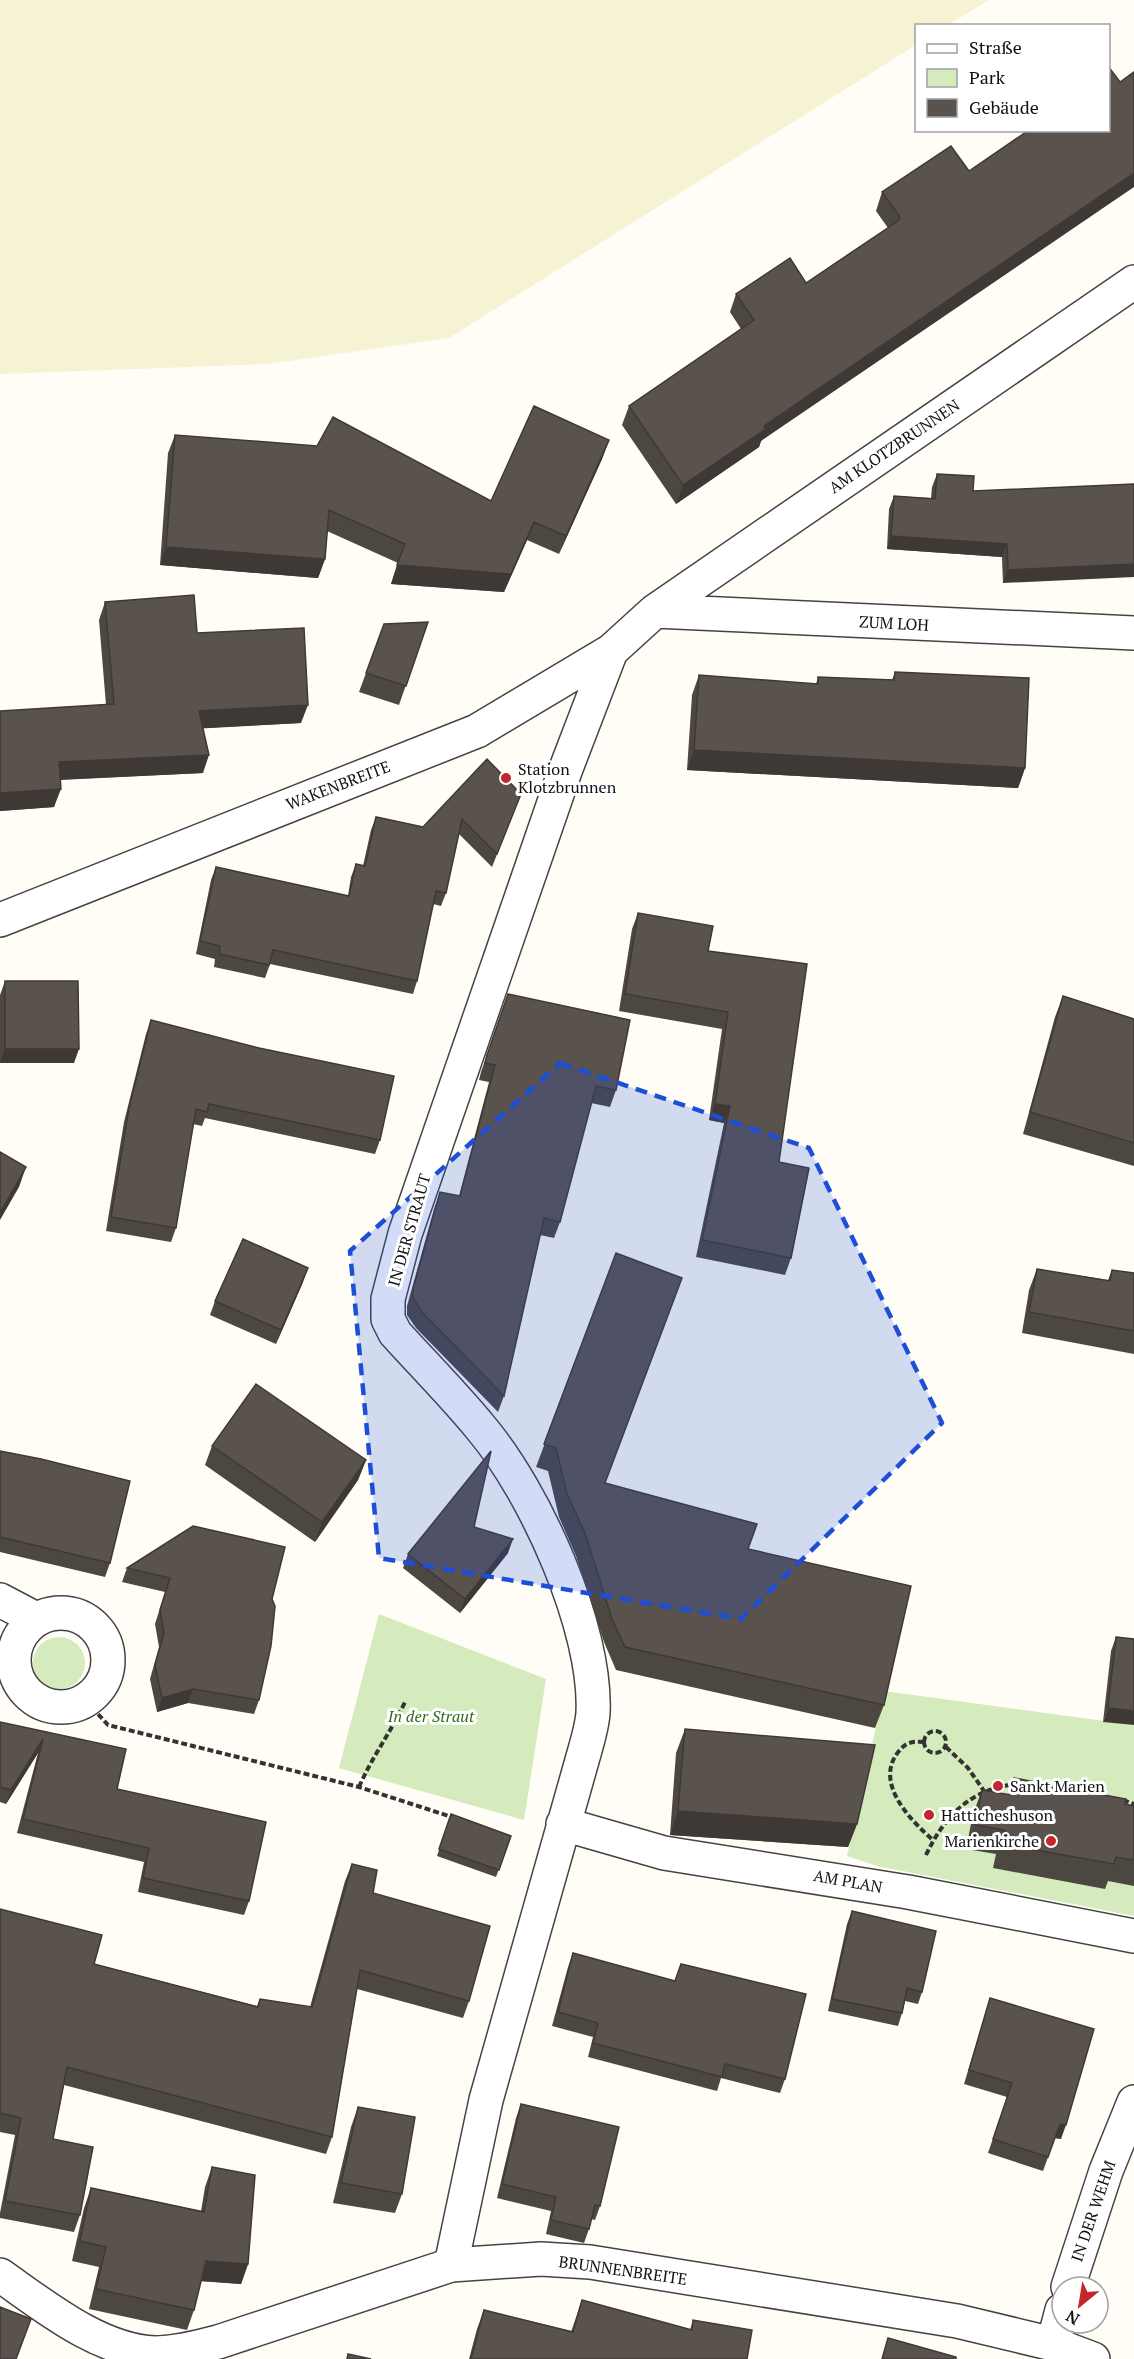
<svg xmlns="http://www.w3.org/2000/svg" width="1134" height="2359" font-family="'PT Serif',serif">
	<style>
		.farmland { fill: #f6f3d4 }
		.green { fill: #d5ebbd }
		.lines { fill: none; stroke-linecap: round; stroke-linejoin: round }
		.minor-casing { stroke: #444; stroke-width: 36 }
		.tertiary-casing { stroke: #444; stroke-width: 36 }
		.path { stroke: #333; stroke-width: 4; stroke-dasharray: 6 3; stroke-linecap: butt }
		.minor { stroke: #fff; stroke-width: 33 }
		.tertiary { stroke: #fff; stroke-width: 33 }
		.wall { fill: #4d4742 }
		.shaded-wall { fill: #3f3936 }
		.building { fill: #5a524d; stroke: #3f3936; stroke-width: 1.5 }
		.marked { fill: #1d4ed8; fill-opacity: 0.2; stroke: #1d4ed8; stroke-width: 4.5; stroke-dasharray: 12 8; stroke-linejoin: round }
		.poi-dot { fill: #c4262e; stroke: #fff; stroke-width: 2 }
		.labels { text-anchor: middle; stroke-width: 6; stroke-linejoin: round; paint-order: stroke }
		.street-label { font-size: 16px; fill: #111; stroke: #fff }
		.poi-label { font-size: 16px; fill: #111; stroke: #fff; text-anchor: start }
		.park-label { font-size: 16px; font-style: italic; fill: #2f6b1f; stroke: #fff }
	</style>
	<rect width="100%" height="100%" fill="#fffdf5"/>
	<!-- farmland -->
	<path class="farmland" d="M 0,0 L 989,0 L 948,25 L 916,26 L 916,45 L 449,338 L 268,364 L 0,374 Z"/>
	<!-- green -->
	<path class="green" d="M 379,1614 L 546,1679 L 524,1820 L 339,1768 Z
		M33 1663a26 26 0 1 1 52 0a26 26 0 1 1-52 0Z
		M 884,1691 L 1134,1725 L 1134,1916 L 877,1866 L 847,1856 Z"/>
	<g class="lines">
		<defs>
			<path id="minor" d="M 655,611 L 1134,633
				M 0,920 L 477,731 L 611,651 L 655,611 L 1134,282
				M 0,1600 L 36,1619
				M14 1660a47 47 0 1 1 94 0a47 47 0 1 1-94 0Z
				M 563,1824 L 664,1853 L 908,1892 L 1134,1936
				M 451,2265 L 486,2100 L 583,1757 C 587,1743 592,1727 593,1713 C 597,1628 535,1492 481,1428 C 454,1395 423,1364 395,1333 L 388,1319 L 388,1299 L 405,1234 L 565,771 L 611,651"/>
			<path id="tertiary" d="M 0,2275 C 43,2305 99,2351 155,2353 C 177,2353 197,2347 218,2342 L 451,2265 L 541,2259 L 590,2262 L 957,2321 L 1053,2344 L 1093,2359
				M 1068,2287 L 1106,2171 L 1134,2102
				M 1053,2344 L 1062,2310"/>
		</defs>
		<!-- minor casing -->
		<use href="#minor" class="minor-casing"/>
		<!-- tertiary casing -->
		<use href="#tertiary" class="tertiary-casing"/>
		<!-- path -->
		<path class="path" d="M 86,1701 L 108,1725 L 359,1787 L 455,1818
			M924 1742a11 11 0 1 1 22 0a11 11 0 1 1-22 0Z
			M 924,1742 C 913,1741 906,1742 899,1751 C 873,1782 910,1820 933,1840
			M 946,1747 L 968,1768 L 984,1791
			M 1035,1783 L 1105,1795
			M 359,1787 C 372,1757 391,1732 405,1702
			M 1123,1800 L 1134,1804
			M 926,1855 C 945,1815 971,1789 1016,1784"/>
		<!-- minor -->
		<use href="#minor" class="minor"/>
		<!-- tertiary -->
		<use href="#tertiary" class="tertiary"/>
	</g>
	<!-- wall -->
	<path class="wall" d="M 951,146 L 761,441 L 759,447 L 676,504 L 622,425 L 629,406 L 741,329 L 730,312 L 736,294 L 806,283 L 888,228 L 876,211 L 882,192 Z
		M 175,435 L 491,501 L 609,440 L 602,459 L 559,554 L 527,540 L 504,592 L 391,584 L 398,563 L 327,531 L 325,559 L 318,578 L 160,565 L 168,453 Z
		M 937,474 L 973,491 L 1134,484 L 1003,583 L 1002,557 L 887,549 L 889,509 L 894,496 L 931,498 L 932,487 Z
		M 105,602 L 197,633 L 301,723 L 203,728 L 203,773 L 60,780 L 54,807 L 0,811 L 0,711 L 106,705 L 99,620 Z
		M 428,622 L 399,705 L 359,692 L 384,624 Z
		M 895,672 L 1025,768 L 1018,788 L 687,770 L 692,695 L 699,675 L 816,684 L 818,677 L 892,680 Z
		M 521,794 L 492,867 L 459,834 L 446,893 L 441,906 L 433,904 L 417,981 L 413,994 L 270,964 L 265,978 L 214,967 L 215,959 L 196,954 L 211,880 L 216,867 L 348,896 L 351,877 L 356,864 L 363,866 L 371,830 L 376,817 L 423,827 Z
		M 638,913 L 708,951 L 779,1162 L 791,1258 L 785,1275 L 696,1257 L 724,1123 L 709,1120 L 722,1029 L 619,1011 L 632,929 Z
		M 5,981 L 74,1063 L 0,1063 L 0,995 Z
		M 508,994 L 616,1090 L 610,1107 L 591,1103 L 560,1222 L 554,1238 L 540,1235 L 504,1396 L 498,1412 L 416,1328 L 407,1315 L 407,1306 L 434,1209 L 440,1192 L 459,1196 L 489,1082 L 479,1080 L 481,1072 Z
		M 1063,996 L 1134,1019 L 1134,1166 L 1023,1134 L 1055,1017 Z
		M 151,1020 L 380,1140 L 375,1154 L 205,1118 L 202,1126 L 193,1124 L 176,1228 L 171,1242 L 106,1231 L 124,1122 L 146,1034 Z
		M 616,1253 L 605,1483 L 748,1549 L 884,1705 L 875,1728 L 616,1670 L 604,1642 L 576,1556 L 559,1517 L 548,1471 L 536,1467 Z
		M 1037,1269 L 1108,1280 L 1112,1270 L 1134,1273 L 1134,1354 L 1022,1333 L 1029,1290 Z
		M 303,1282 L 276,1344 L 210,1315 L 215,1301 Z
		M 212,1446 L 366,1460 L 358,1480 L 315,1542 L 205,1465 Z
		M 0,1451 L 110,1563 L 105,1577 L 0,1552 Z
		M 474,1527 L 508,1553 L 460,1613 L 403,1568 L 408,1554 Z
		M 127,1568 L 272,1599 L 259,1700 L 254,1714 L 188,1703 L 157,1712 L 150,1679 L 159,1647 L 155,1624 L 165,1592 L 122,1582 Z
		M 1116,1637 L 1134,1639 L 1103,1722 L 1111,1651 Z
		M 0,1722 L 126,1749 L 117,1789 L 249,1901 L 244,1915 L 138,1892 L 144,1862 L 17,1833 L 38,1753 L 6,1804 L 0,1802 Z
		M 685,1729 L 857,1824 L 848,1847 L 670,1835 L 676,1753 Z
		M 1014,1778 L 1134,1806 L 1134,1886 L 1108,1881 L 1105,1889 L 993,1868 L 996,1854 L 966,1849 L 973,1814 L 982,1790 L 1008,1795 Z
		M 451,1814 L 511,1836 L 496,1877 L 437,1856 Z
		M 352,1864 L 373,1893 L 469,2001 L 463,2018 L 357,1989 L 332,2137 L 326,2154 L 64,2085 L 53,2139 L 80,2215 L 74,2232 L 0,2218 L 0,2213 L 15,2135 L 0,2132 L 0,1909 L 94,1964 L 257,2006 L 260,1999 L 310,2007 L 345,1881 Z
		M 852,1911 L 922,1992 L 918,2004 L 905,2001 L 902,2013 L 898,2026 L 828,2011 L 847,1924 Z
		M 573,1953 L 675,1981 L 681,1964 L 785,2079 L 780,2093 L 721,2078 L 717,2091 L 588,2057 L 593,2037 L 552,2026 L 568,1967 Z
		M 990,1998 L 1061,2139 L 1055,2138 L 1043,2171 L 988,2153 L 1007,2097 L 964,2084 Z
		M 521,2104 L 600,2206 L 595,2220 L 591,2219 L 589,2229 L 584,2243 L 546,2234 L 551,2211 L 497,2198 L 516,2118 Z
		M 358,2107 L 402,2194 L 395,2213 L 333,2203 L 351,2127 Z
		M 212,2167 L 248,2264 L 241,2284 L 201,2281 L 194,2310 L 187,2330 L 89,2309 L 99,2267 L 72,2261 L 84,2208 L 91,2188 L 201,2211 L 205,2187 Z
		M 582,2300 L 690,2330 L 693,2320 L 747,2359 L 469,2359 L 477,2329 L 484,2310 L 571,2332 Z"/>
	<!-- shaded-wall -->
	<path class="shaded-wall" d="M 1134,173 L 1134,187 L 761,441 L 759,447 L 676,504 L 683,485 L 764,426 Z
		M 609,440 L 602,459 L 559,554 L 566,536 Z
		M 534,522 L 527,540 L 504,592 L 391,584 L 397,565 Z
		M 891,536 L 1007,544 L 1002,557 L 887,549 Z
		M 166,547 L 325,559 L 318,578 L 160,565 Z
		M 1134,564 L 1134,577 L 1003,583 L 1008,570 Z
		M 308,705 L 301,723 L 192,729 L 199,711 Z
		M 694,750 L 1025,768 L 1018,788 L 687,770 Z
		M 209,755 L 203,773 L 52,780 L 59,762 Z
		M 61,789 L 54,807 L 0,811 L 0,793 Z
		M 5,1049 L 79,1049 L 74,1063 L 0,1063 Z
		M 715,1104 L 730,1106 L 724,1123 L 709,1120 Z
		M 26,1167 L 19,1187 L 0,1220 L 0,1213 Z
		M 308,1268 L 303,1282 L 276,1344 L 281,1330 Z
		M 366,1460 L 358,1480 L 315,1542 L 322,1522 Z
		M 513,1539 L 508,1553 L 460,1613 L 465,1599 Z
		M 193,1689 L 188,1703 L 157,1712 L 162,1698 Z
		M 1108,1708 L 1134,1711 L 1134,1725 L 1103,1722 Z
		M 43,1739 L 38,1753 L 6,1804 L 11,1790 Z
		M 678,1811 L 857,1824 L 848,1847 L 670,1835 Z
		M 1060,2124 L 1066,2125 L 1061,2139 L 1055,2138 Z
		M 206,2261 L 248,2264 L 241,2284 L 199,2281 Z"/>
	<!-- building -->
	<path class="building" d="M 1108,66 L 1120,82 L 1134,72 L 1134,173 L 764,426 L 766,429 L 683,485 L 629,406 L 754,320 L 736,294 L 790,258 L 806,283 L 898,221 L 900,217 L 882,192 L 951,146 L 969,171 L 1029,130 L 1108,130 Z
		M 534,406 L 609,440 L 566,536 L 534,522 L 511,574 L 397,565 L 405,544 L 329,510 L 325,559 L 166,547 L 175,435 L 317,446 L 333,417 L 491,501 Z
		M 937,474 L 974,476 L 973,491 L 1134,484 L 1134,564 L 1008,570 L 1007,544 L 891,536 L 894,496 L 935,499 Z
		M 194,595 L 197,633 L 304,628 L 308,705 L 199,711 L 209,755 L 59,762 L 61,789 L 0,793 L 0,711 L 114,704 L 105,602 Z
		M 428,622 L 406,686 L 366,673 L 384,624 Z
		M 895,672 L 1029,678 L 1025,768 L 694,750 L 699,675 L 818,684 L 818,677 L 894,680 Z
		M 487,759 L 521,794 L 497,854 L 462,819 L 446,893 L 436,891 L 417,981 L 273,950 L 269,965 L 219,954 L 220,946 L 200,941 L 216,867 L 349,896 L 356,864 L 365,866 L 376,817 L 423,827 Z
		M 638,913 L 713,926 L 708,951 L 807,964 L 779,1162 L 809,1168 L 791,1258 L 702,1240 L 730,1106 L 715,1104 L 728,1012 L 625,994 Z
		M 5,981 L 78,981 L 79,1049 L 5,1049 Z
		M 508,994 L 630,1020 L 616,1090 L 596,1086 L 560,1222 L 544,1218 L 504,1396 L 422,1312 L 413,1298 L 413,1289 L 440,1192 L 460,1196 L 495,1065 L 485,1063 L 487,1055 Z
		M 1063,996 L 1134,1019 L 1134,1143 L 1030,1112 Z
		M 151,1020 L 259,1048 L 394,1076 L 380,1140 L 209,1104 L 207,1112 L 196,1109 L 176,1228 L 111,1217 L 129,1108 Z
		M 0,1152 L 26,1167 L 0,1213 Z
		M 243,1239 L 308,1268 L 281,1330 L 215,1301 Z
		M 616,1253 L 682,1278 L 605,1483 L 757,1524 L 748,1549 L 911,1586 L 884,1705 L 625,1647 L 612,1619 L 585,1533 L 567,1494 L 556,1448 L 544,1444 Z
		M 1037,1269 L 1110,1281 L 1112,1270 L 1134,1273 L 1134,1331 L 1029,1312 Z
		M 256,1384 L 366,1460 L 322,1522 L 212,1446 Z
		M 0,1451 L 41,1459 L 130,1481 L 110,1563 L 0,1537 Z
		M 491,1451 L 474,1527 L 513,1539 L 465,1599 L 408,1554 Z
		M 193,1526 L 285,1547 L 272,1599 L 275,1606 L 271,1646 L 259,1700 L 193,1689 L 162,1698 L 155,1665 L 164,1633 L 160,1610 L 170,1578 L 127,1568 Z
		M 1116,1637 L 1134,1639 L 1134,1711 L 1108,1708 Z
		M 0,1722 L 126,1749 L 117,1789 L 266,1822 L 249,1901 L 143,1878 L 149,1848 L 23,1819 L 43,1739 L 11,1790 L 0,1787 Z
		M 685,1729 L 875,1745 L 857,1824 L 678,1811 Z
		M 1014,1778 L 1126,1799 L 1125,1804 L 1134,1806 L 1134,1860 L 1116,1857 L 1114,1864 L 1002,1844 L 1005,1830 L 975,1825 L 982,1790 L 1011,1795 Z
		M 451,1814 L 511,1836 L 499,1870 L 439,1849 Z
		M 352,1864 L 377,1870 L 373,1893 L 490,1926 L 469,2001 L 360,1970 L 332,2137 L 67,2067 L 53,2139 L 93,2147 L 80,2215 L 5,2201 L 21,2118 L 0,2113 L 0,1909 L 102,1935 L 94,1964 L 258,2007 L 260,1999 L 312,2007 Z
		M 852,1911 L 936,1931 L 922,1992 L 907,1988 L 902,2013 L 832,1999 Z
		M 573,1953 L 675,1981 L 681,1964 L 806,1994 L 785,2079 L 725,2064 L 722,2077 L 593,2043 L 598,2023 L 558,2012 Z
		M 990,1998 L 1094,2029 L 1066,2125 L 1060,2124 L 1048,2157 L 993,2139 L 1012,2083 L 969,2070 Z
		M 521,2104 L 619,2127 L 600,2206 L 595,2205 L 589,2229 L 551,2220 L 556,2197 L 502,2184 Z
		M 358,2107 L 415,2117 L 402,2194 L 341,2183 Z
		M 212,2167 L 255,2175 L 248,2264 L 206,2261 L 194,2310 L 96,2289 L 106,2247 L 80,2241 L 91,2188 L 204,2212 Z
		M 582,2300 L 692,2330 L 693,2320 L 752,2330 L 747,2359 L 471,2359 L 484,2310 L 573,2332 Z
		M 0,2307 L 31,2319 L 16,2359 L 0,2359 Z
		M 888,2338 L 956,2357 L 956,2359 L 882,2359 Z
		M 348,2354 L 371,2359 L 347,2359 Z"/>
	<!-- marked area -->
	<path class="marked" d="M 560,1063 L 809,1148 L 942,1423 L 741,1619 L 379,1558 L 350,1251 Z"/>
	<!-- markers -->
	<g class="poi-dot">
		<circle cx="506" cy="778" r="6"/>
		<circle cx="998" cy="1786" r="6"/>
		<circle cx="929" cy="1815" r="6"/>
		<circle cx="1051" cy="1841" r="6"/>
	</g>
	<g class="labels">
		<!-- street labels -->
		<g class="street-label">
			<text transform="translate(894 446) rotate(-34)" y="6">AM KLOTZBRUNNEN</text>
			<text transform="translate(894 623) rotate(3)" y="6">ZUM LOH</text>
			<text transform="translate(338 785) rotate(-21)" y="6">WAKENBREITE</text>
			<text transform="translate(409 1230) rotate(-74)" y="6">IN DER STRAUT</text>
			<text transform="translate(848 1881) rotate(10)" y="6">AM PLAN</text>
			<text transform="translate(1093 2211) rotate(-71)" y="6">IN DER WEHM</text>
			<text transform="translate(623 2270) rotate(8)" y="6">BRUNNENBREITE</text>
		</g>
		<!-- poi labels -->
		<g class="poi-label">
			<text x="518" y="775">Station<tspan x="518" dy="18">Klotzbrunnen</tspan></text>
			<text x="1010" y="1792">Sankt Marien</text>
			<text x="941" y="1821">Hatticheshuson</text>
			<text x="1039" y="1847" text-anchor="end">Marienkirche</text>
		</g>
		<!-- park labels -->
		<g class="park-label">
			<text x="431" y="1722">In der Straut</text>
		</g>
	</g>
	<!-- legend -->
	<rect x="915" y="24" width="195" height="108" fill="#ffffff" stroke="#a0a0a0" stroke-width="1.5"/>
	<rect x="927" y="44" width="30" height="9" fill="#ffffff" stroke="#a0a0a0" stroke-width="1.5"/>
	<text x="969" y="54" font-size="18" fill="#111111">Straße</text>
	<rect x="927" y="69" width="30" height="18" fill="#d5ebbd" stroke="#a0a0a0" stroke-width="1.5"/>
	<text x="969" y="84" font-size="18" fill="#111111">Park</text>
	<rect x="927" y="99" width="30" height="18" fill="#5a524d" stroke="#a0a0a0" stroke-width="1.5"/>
	<text x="969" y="114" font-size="18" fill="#111111">Gebäude</text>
	<!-- north arrow -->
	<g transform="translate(1080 2305) rotate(210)"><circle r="28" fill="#ffffff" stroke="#a0a0a0" stroke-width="1.5"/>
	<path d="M0-4.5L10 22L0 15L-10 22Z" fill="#c4262e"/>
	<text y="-9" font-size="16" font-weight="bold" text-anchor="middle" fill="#111111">N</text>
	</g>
</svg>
